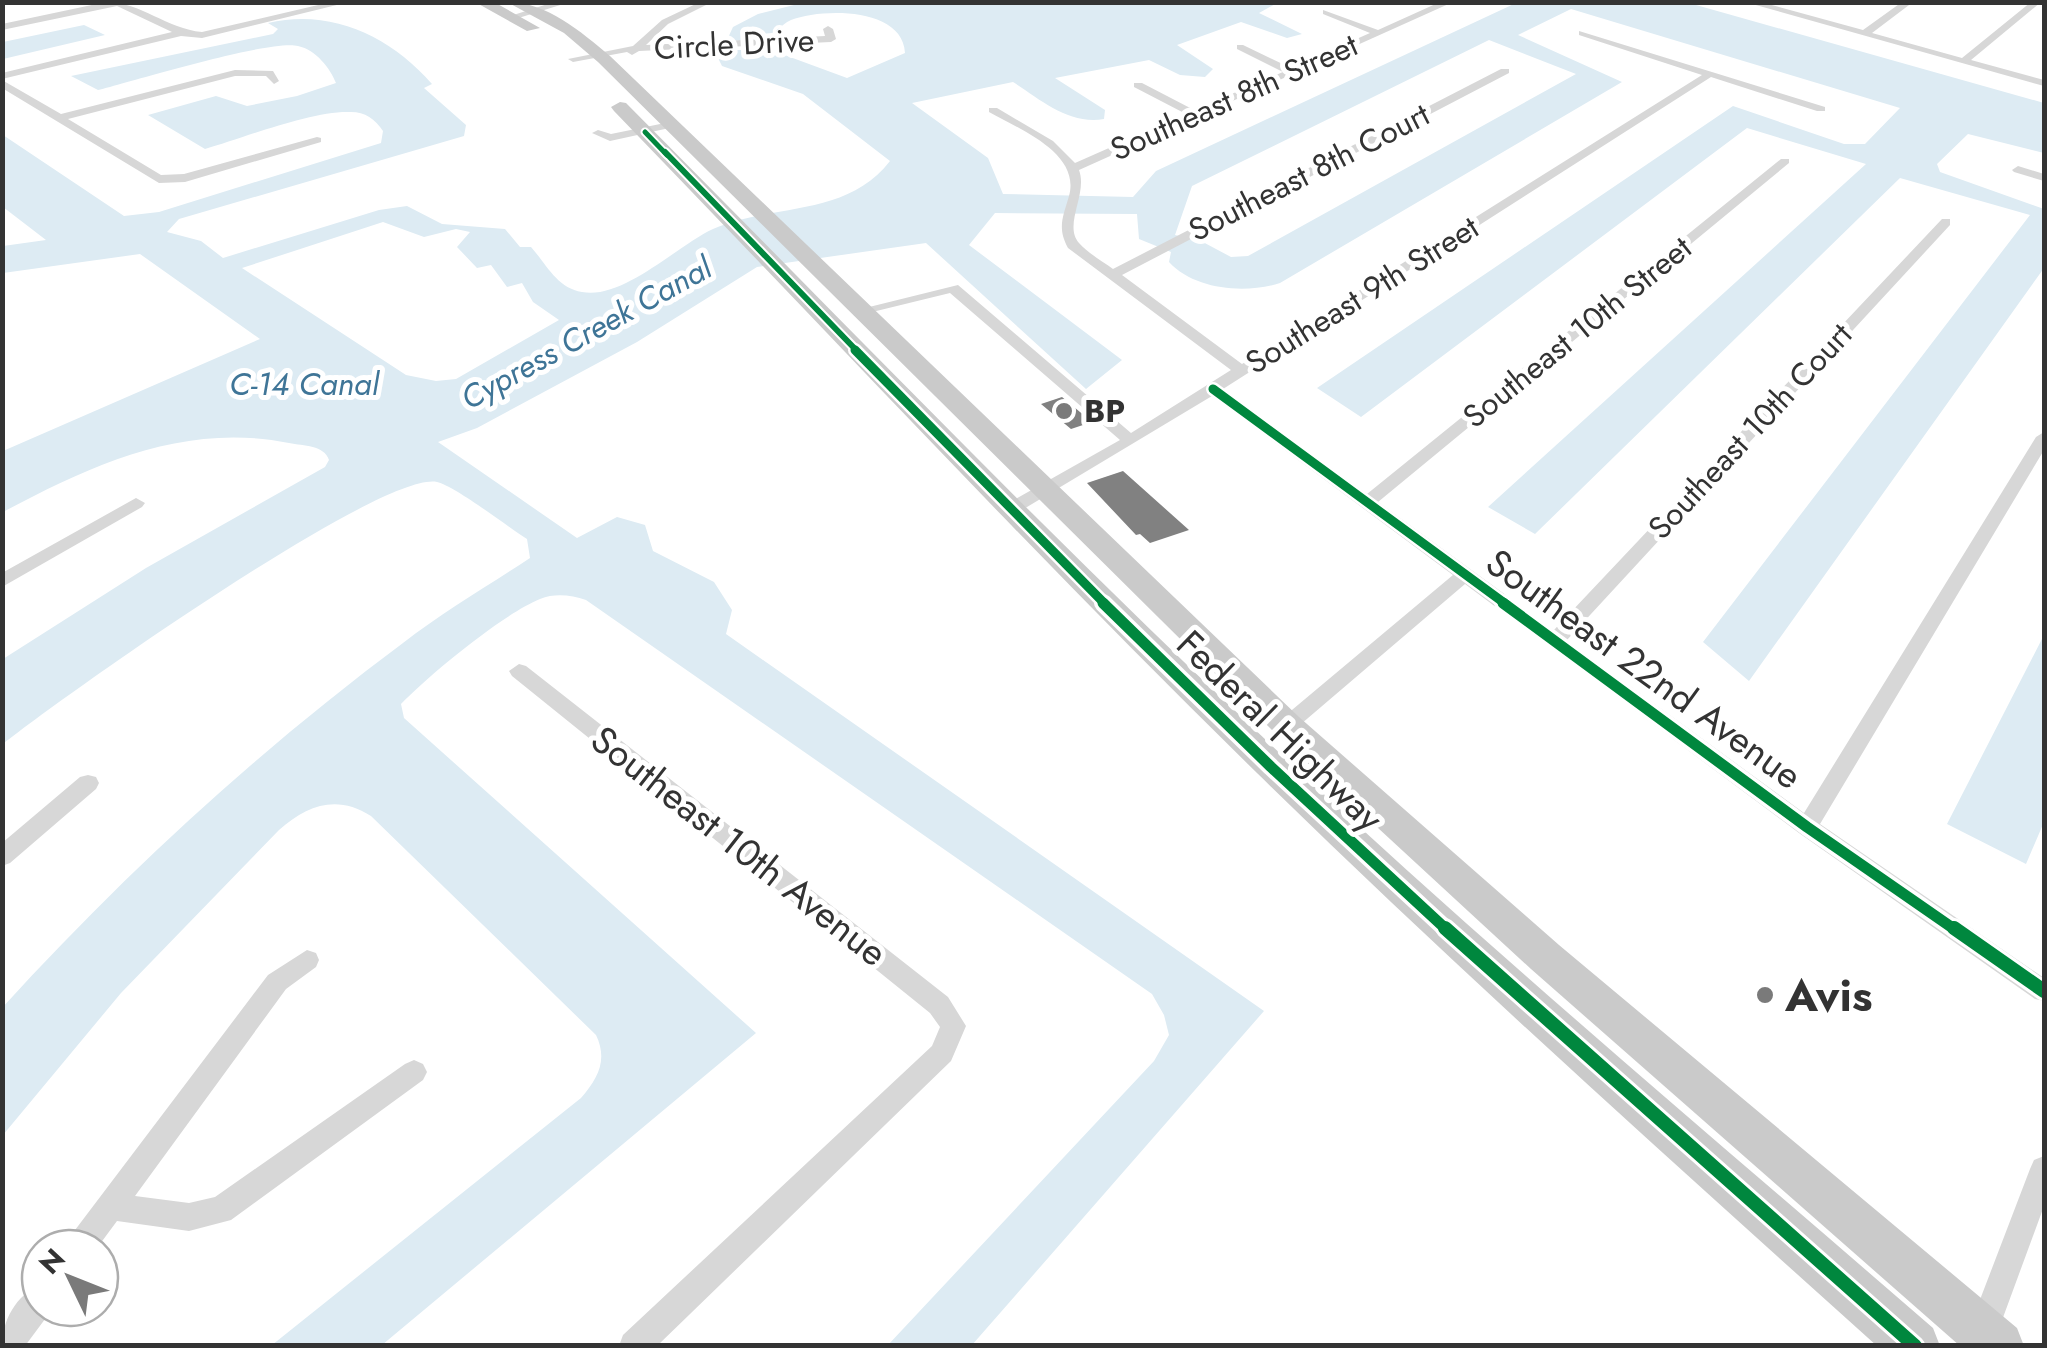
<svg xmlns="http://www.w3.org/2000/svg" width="2047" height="1348" font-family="Jost,sans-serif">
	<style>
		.water { fill: #ddebf3; fill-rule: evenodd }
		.building { fill: #818181 }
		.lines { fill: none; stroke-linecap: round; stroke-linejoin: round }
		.street { fill: #d7d7d7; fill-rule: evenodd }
		.primary { fill: #cacaca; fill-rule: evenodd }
		.cycleway-far4-casing { stroke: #fff; stroke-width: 9 }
		.cycleway-far3-casing { stroke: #fff; stroke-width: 10 }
		.cycleway-far2-casing { stroke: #fff; stroke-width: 14 }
		.cycleway-far1-casing { stroke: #fff; stroke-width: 18 }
		.cycleway-casing { stroke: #fff; stroke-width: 20 }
		.cycleway-far4 { stroke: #00873e; stroke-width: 5 }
		.cycleway-far3 { stroke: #00873e; stroke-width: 6 }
		.cycleway-far2 { stroke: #00873e; stroke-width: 9 }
		.cycleway-far1 { stroke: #00873e; stroke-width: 11 }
		.cycleway { stroke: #00873e; stroke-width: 14 }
		.poi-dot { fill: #7a7a7a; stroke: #fff; stroke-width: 4 }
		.labels { text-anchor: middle; stroke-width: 10; stroke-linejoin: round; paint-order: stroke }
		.far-street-label { font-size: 32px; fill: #333; stroke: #fff }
		.far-water-label { font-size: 32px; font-style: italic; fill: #3f7597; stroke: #fff }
		.far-poi-label { font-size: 32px; font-weight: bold; fill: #333; stroke: #fff; text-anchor: start }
		.street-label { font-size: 38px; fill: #333; stroke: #fff }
		.near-poi-label { font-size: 45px; font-weight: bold; fill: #333; stroke: #fff; text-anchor: start }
	</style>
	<rect width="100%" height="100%" fill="#fff"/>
	<!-- water -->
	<path class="water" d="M 806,2 L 1277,3 L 1259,13 L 1302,34 L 1287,38 L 1241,22 L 1177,45 L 1213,69 L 1205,77 L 1180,75 L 1149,60 L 1055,78 L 1105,110 L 1104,119 C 1069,125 1041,100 1013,82 L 912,103 L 988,158 L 1003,194 L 1133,197 L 1156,171 L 1516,3 L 1689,3 L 2044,103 L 2044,153 L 1968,134 L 1937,164 L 1940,172 L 2044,209 L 2044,268 L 1749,681 L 1703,642 L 2030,215 L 1900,178 L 1535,534 L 1488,507 L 1866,164 L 1747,128 L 1361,417 L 1317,388 L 1733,106 L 1844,144 L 1865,144 L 1900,108 L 1571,9 L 1518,35 L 1622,82 L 1280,283 C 1245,294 1195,290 1169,262 L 1171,252 L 1139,239 L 1137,214 L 995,213 L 969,245 L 1122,360 L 1086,389 L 926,243 L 757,267 L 637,342 L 477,428 L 438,442 L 577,538 L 617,517 L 645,525 L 653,551 L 714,582 L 732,610 L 726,634 L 1264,1011 L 972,1345 L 888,1345 L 1154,1061 L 1169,1035 L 1164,1015 L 1152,994 L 586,600 C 571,595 555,593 540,599 C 503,614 430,674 401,704 L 404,718 L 756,1033 L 382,1345 L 272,1345 L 581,1098 C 598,1078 608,1060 596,1035 L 371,816 C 337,794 307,805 279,830 L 121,993 L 3,1135 L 2,1008 C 124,874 258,751 403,643 C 443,612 488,586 530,558 L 527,539 C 508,527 455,486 437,482 C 380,471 61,698 3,744 L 3,659 L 146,568 L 325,467 L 329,460 C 324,445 304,446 289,443 C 185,422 93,464 3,512 L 3,451 L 260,339 L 140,254 L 3,273 L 3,246 L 46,240 L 3,207 L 3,135 L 124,216 L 159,212 L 381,143 L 383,131 C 375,119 365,112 351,112 C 313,110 243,138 205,149 L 148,115 L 216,96 L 247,106 L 297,96 L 336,83 C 330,68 316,50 298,46 C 270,39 134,81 98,90 L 71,76 L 273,34 L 278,29 L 268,23 C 331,8 390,36 432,84 L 424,88 L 466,125 L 464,136 L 179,219 L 167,232 L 201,241 L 223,258 L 379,210 L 407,206 L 442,224 L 505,229 L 520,247 L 531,247 C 547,265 557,288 582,292 C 623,300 678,245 713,229 C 772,203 846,218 890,161 L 803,94 L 722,66 L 714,50 L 771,50 L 847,78 L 905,53 C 903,7 822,8 791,20 C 780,25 775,35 766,40 C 758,44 737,40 727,40 L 733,27 L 758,14 ZM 1489,40 L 1576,74 L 1248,256 L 1231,257 L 1201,241 L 1175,235 L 1192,186 ZM 383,222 L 424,237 L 456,229 L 470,232 L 457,247 L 477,268 L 491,265 L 507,287 L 522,283 L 533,302 L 559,320 L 456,379 L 436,381 L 406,375 L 242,268 Z
		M 84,25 L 105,35 L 3,59 L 3,42 Z
		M 2044,635 L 2044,822 L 2026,864 L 1947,824 Z"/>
	<!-- building -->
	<path class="building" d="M 1062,397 L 1092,422 L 1071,429 L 1041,404 Z
		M 1123,471 L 1189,530 L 1150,543 L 1140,534 L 1136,535 L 1087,483 Z"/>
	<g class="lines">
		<!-- street -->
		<path class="street" d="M 106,2 C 141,2 167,29 202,32 L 331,2 L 349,2 L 202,38 L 181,36 L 2,79 L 2,73 L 172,32 L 117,6 L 2,30 L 2,24 Z
			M 554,2 L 570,2 L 512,20 L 507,17 Z
			M 700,2 L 712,2 L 668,24 L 646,45 L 825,36 L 823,29 L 828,26 L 833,29 L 836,39 L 831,42 L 639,51 L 632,55 L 627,52 L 573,62 L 568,59 L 633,46 L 662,20 Z
			M 1440,2 L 1453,2 L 1079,170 C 1088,194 1063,225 1079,243 C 1088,253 1102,261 1113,269 L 1501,69 L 1509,69 L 1509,73 L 1122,275 L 1242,364 L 1702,75 L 1579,35 L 1579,31 L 1825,107 L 1825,111 L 1817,111 L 1711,77 L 1223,389 L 1367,494 L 1781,159 L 1789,159 L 1789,163 L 1378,502 L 1554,630 L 1942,219 L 1950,219 L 1950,225 L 1567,640 L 1804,813 L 2036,437 L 2044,432 L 2044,450 L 1820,824 L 2044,978 L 2044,1001 L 2035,999 L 1799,833 L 1465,584 L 1294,730 L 1280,730 L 1277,725 L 1280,720 L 1453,575 L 1212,396 L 1017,513 L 1005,513 L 1002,509 L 1005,505 L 1120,440 L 950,293 L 860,315 L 853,311 L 958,285 L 1131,433 L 1231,370 L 1068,248 C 1057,228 1063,217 1069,196 C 1081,153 1019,129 989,112 L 989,108 L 997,108 L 1053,141 L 1075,163 L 1186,114 L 1134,87 L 1134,83 L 1142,83 L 1194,110 L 1283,72 L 1237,49 L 1237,45 L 1243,45 L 1291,68 L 1370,33 L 1323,14 L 1323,10 L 1378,30 Z
			M 1745,2 L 1761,2 L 1863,30 L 1902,2 L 1913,2 L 1872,33 L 1962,58 L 2031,2 L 2041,2 L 1971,60 L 2044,80 L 2044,86 Z
			M 235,70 L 273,71 L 279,81 L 274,84 L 266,76 L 235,76 L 68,119 L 161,175 L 184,174 L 317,137 L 321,138 L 321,142 L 185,182 L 159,183 L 2,88 L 2,80 L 61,114 Z
			M 670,122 L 674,123 L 674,127 L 610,141 L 592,133 L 598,130 L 611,134 Z
			M 2018,166 L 2044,174 L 2044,181 L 2014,172 L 2012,170 Z
			M 136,498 L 145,503 L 142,507 L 2,587 L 2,573 Z
			M 519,664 L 526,666 L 948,997 L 966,1026 L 951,1061 L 657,1346 L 619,1346 L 623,1335 L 932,1046 L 940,1027 L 930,1013 L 512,676 L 509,671 Z
			M 88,775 L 96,777 L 99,783 L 96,789 L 10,863 L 2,866 L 2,843 L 80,777 Z
			M 307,950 L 316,953 L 319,960 L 316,967 L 286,989 L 135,1196 L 189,1203 L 215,1197 L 405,1064 L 414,1060 L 423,1064 L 427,1072 L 423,1080 L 231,1220 L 189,1231 L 117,1221 L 97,1248 L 64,1248 L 69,1238 L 268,975 Z
			M 2044,1156 L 2044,1206 L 1994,1342 L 1985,1346 L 1972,1342 L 1968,1331 L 2030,1169 L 2034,1160 Z
			M 40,1285 L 40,1308 L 52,1308 L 51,1311 L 25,1346 L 2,1346 C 2,1321 16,1295 40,1285 Z"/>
		<!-- primary -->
		<path class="primary" d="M 475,2 L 494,2 L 540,28 L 527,31 Z
			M 507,2 C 547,2 580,31 610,56 L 1299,717 L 1559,945 L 2017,1328 L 2024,1346 L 1960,1346 L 1531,969 L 1275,733 L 598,62 L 564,33 Z
			M 620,102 L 626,103 C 844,322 1058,546 1284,757 C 1494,954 1715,1139 1933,1328 L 1940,1346 L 1877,1346 C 1668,1158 1458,970 1257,773 C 1037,558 828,332 614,111 L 611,107 Z"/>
		<defs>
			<path id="cycleway-far4" d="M 645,132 L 667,155"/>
			<path id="cycleway-far3" d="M 665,152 L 858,352"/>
			<path id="cycleway-far2" d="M 855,350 L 1106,605
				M 1213,389 L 1507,605"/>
			<path id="cycleway-far1" d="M 1103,603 L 1271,767 L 1448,931
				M 1503,603 L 1807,827 L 1957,931"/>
			<path id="cycleway" d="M 1445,928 L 1915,1346
				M 1954,928 L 2044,991"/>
		</defs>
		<!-- cycleway-far4 casing -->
		<use href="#cycleway-far4" class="cycleway-far4-casing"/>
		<!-- cycleway-far3 casing -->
		<use href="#cycleway-far3" class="cycleway-far3-casing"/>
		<!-- cycleway-far2 casing -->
		<use href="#cycleway-far2" class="cycleway-far2-casing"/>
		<!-- cycleway-far1 casing -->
		<use href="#cycleway-far1" class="cycleway-far1-casing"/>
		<!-- cycleway casing -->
		<use href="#cycleway" class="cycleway-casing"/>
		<!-- cycleway-far4 -->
		<use href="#cycleway-far4" class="cycleway-far4"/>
		<!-- cycleway-far3 -->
		<use href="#cycleway-far3" class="cycleway-far3"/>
		<!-- cycleway-far2 -->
		<use href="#cycleway-far2" class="cycleway-far2"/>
		<!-- cycleway-far1 -->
		<use href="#cycleway-far1" class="cycleway-far1"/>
		<!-- cycleway -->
		<use href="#cycleway" class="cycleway"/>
	</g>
	<!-- markers -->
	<g class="poi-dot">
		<circle cx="1064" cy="411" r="10"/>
		<circle cx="1765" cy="995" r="10"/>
	</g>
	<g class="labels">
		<!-- far-street labels -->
		<g class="far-street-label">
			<text transform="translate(734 44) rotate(-3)" y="11">Circle Drive</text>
			<text transform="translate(1234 97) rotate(-24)" y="11">Southeast 8th Street</text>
			<text transform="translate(1309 172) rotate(-27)" y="11">Southeast 8th Court</text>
			<text transform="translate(1362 295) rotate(-32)" y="11">Southeast 9th Street</text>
			<text transform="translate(1577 332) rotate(-39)" y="11">Southeast 10th Street</text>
			<text transform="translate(1750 431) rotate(-47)" y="11">Southeast 10th Court</text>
		</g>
		<!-- far-water labels -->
		<g class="far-water-label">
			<text transform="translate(586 333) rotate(-29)" y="11">Cypress Creek Canal</text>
			<text x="304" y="395">C-14 Canal</text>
		</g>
		<!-- far-poi labels -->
		<g class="far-poi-label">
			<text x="1084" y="422">BP</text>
		</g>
		<!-- street labels -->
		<g class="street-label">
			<text transform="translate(1644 669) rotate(36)" y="13">Southeast 22nd Avenue</text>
			<text transform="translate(1280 731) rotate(44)" y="13">Federal Highway</text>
			<text transform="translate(739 846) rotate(38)" y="13">Southeast 10th Avenue</text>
		</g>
		<!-- near-poi labels -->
		<g class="near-poi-label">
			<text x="1785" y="1011">Avis</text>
		</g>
	</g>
	<!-- border -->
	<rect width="2047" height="1348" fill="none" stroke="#333333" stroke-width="10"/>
	<!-- north arrow -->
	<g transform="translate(70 1278) rotate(313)"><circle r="48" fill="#ffffff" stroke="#adadad" stroke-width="2.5"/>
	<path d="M0-8L18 38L0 25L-18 38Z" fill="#7a7a7a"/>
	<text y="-15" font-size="28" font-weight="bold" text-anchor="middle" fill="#333333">N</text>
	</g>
</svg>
